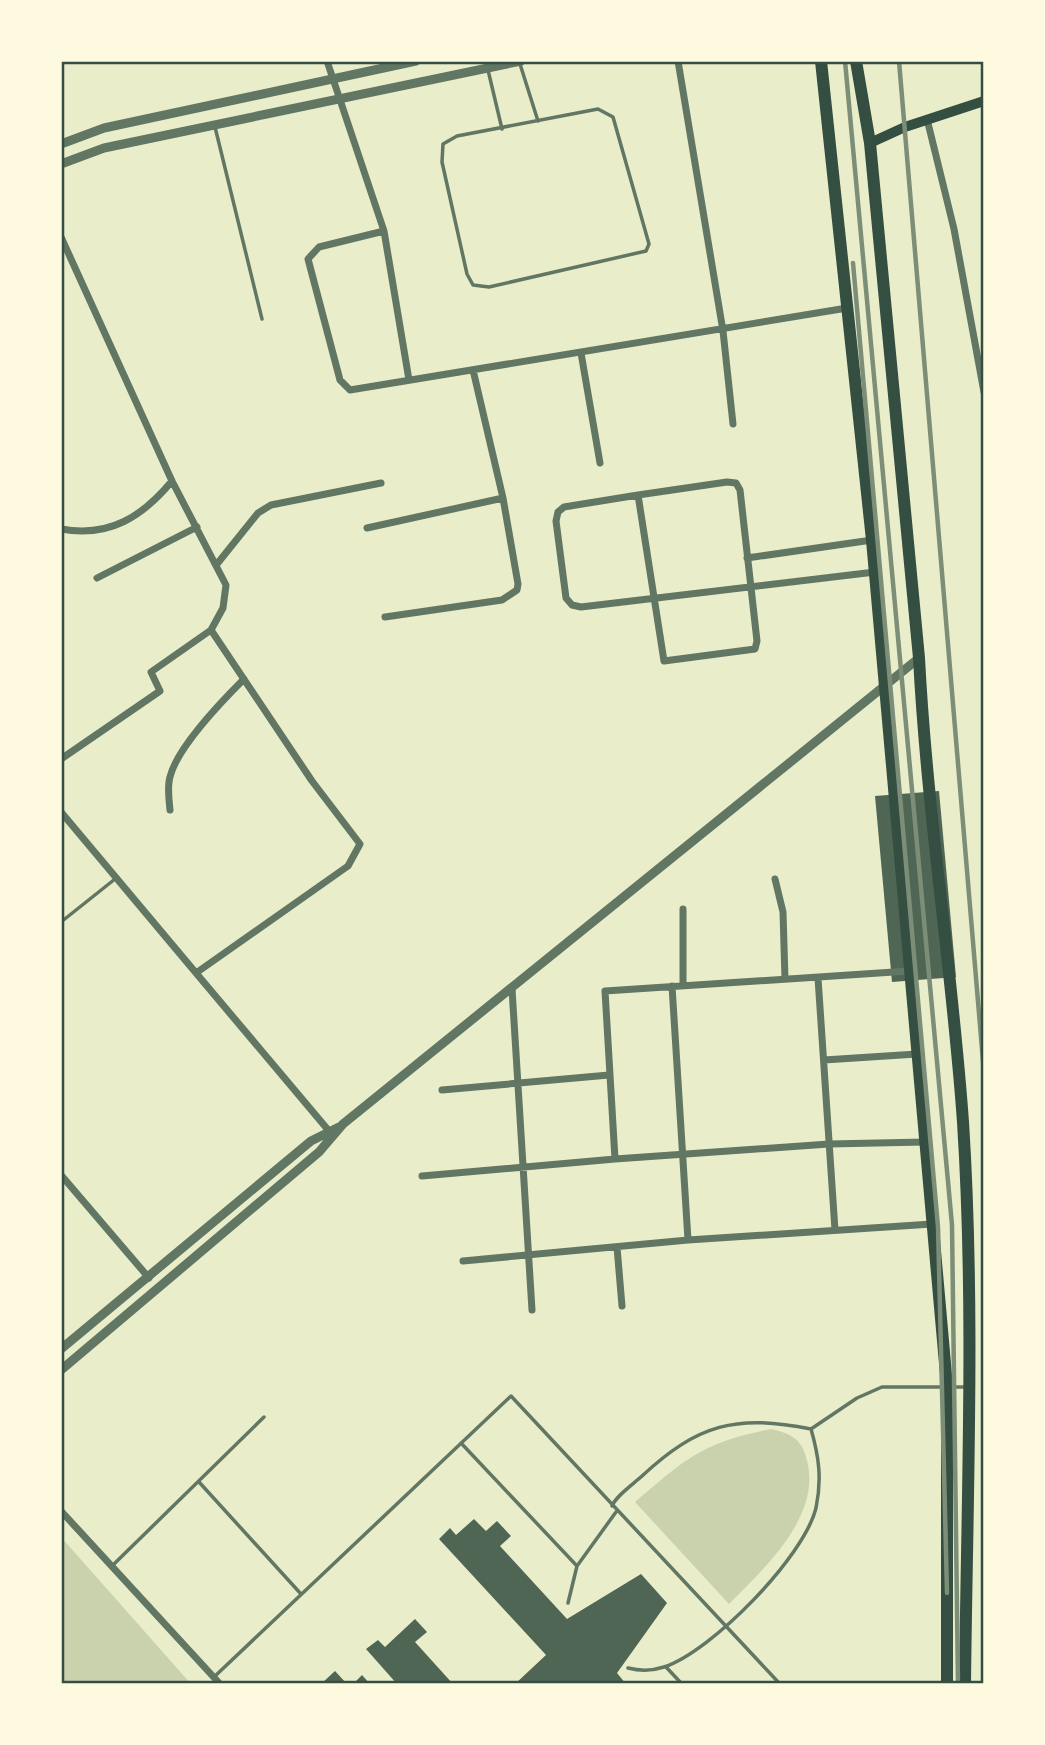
<svg xmlns="http://www.w3.org/2000/svg" width="1045" height="1745" font-family="'Zilla Slab',serif">
	<style>
		.green { fill: #cad2ad }
		.building { fill: #4f6655 }
		.lines { fill: none; stroke-linecap: round; stroke-linejoin: round }
		.service { stroke: #617663; stroke-width: 3.5 }
		.minor { stroke: #617663; stroke-width: 7 }
		.tertiary { stroke: #617663; stroke-width: 9 }
		.secondary { stroke: #344e41; stroke-width: 10 }
		.trunk { stroke: #344e41; stroke-width: 12 }
		.rail { stroke: #7c8e77; stroke-width: 4.5 }
		.neatline { fill: none; stroke: #344e41; stroke-width: 2.5 }
	</style>
	<rect width="100%" height="100%" fill="#e9edc9"/>
	<!-- green -->
	<path class="green" d="M 771,1429 C 789,1433 801,1438 806,1457 C 824,1515 765,1567 729,1604 L 635,1502 C 685,1459 703,1442 771,1429 Z
		M 61,1537 L 191,1684 L 61,1684 Z"/>
	<!-- building -->
	<path class="building" d="M 939,791 L 956,977 L 892,982 L 875,796 Z
		M 474,1519 L 486,1531 L 497,1521 L 511,1536 L 500,1546 L 567,1619 L 641,1574 L 667,1603 L 617,1673 L 626,1684 L 515,1684 L 546,1655 L 439,1539 L 450,1528 L 456,1535 Z
		M 415,1619 L 427,1632 L 415,1642 L 453,1684 L 397,1684 L 366,1649 L 378,1640 L 385,1647 Z
		M 335,1671 L 347,1684 L 321,1684 Z
		M 362,1675 L 370,1684 L 353,1684 Z"/>
	<g class="lines">
		<!-- service -->
		<path class="service" d="M 520,64 L 538,121
			M 488,70 L 502,129
			M 598,109 L 613,117 L 649,244 L 646,251 L 489,287 L 473,285 L 467,274 L 442,162 L 443,144 L 457,136 Z
			M 215,127 L 262,319
			M 61,922 L 115,879
			M 811,1429 L 857,1398 L 882,1387 L 965,1387
			M 461,1443 L 577,1566
			M 199,1482 L 301,1594
			M 612,1506 C 616,1496 632,1485 642,1476 C 698,1424 736,1414 811,1429 C 819,1457 822,1479 816,1508 C 804,1557 712,1651 664,1667 C 652,1671 640,1671 628,1668
			M 113,1565 L 264,1417
			M 568,1603 L 577,1566 L 616,1512
			M 666,1667 L 682,1684
			M 214,1677 L 511,1396 L 780,1684"/>
		<!-- minor -->
		<path class="minor" d="M 327,61 L 384,231 L 409,380
			M 678,61 L 723,331 L 733,424
			M 927,119 L 954,229 L 984,392
			M 384,231 L 319,247 L 308,259 L 340,380 L 350,390 L 847,308
			M 61,237 L 172,481 L 226,585 L 223,608 L 211,630 L 151,672 L 160,691 L 61,759
			M 581,353 L 600,463
			M 727,482 L 736,483 L 740,490 L 757,641 L 755,649 L 664,661 L 638,495 Z
			M 638,495 L 564,507 L 558,512 L 556,521 L 566,598 L 572,605 L 581,607 L 875,572
			M 367,528 L 503,498
			M 61,529 C 110,538 143,516 172,481
			M 747,558 L 872,540
			M 217,564 L 258,513 L 271,505 L 381,483
			M 97,578 L 197,527
			M 385,617 L 502,600 L 517,590 L 518,584 L 503,498 L 473,370
			M 211,630 L 312,781 L 360,844 L 348,866 L 196,973 L 329,1131
			M 170,810 C 169,799 167,787 170,777 C 177,748 223,700 244,679
			M 61,812 L 196,973
			M 775,879 L 783,912 L 785,979
			M 683,909 L 683,986
			M 909,971 L 605,991 L 615,1159 L 829,1144 L 925,1142
			M 818,978 L 835,1230
			M 672,986 L 688,1240
			M 512,989 L 532,1310
			M 824,1060 L 917,1054
			M 442,1090 L 609,1075
			M 61,1175 L 149,1278
			M 422,1176 L 615,1159
			M 617,1247 L 622,1306
			M 463,1261 L 688,1240 L 932,1224
			M 61,1511 L 220,1684"/>
		<!-- tertiary -->
		<path class="tertiary" d="M 61,144 L 104,128 L 416,61
			M 61,164 L 104,148 L 521,61
			M 61,1349 L 311,1141 L 339,1127
			M 61,1370 L 319,1152 L 343,1124 L 919,658"/>
		<!-- secondary -->
		<path class="secondary" d="M 870,143 L 905,127 L 984,101"/>
		<!-- trunk -->
		<path class="trunk" d="M 821,61 L 872,540 L 947,1386 L 947,1684
			M 856,61 L 870,143 L 919,658 C 927,813 952,967 963,1122 C 975,1309 967,1497 965,1684"/>
		<!-- rail -->
		<path class="rail" d="M 845,61 L 952,1225 L 958,1684
			M 899,61 L 984,1073
			M 853,263 L 938,1227 L 947,1593"/>
	</g>
	<!-- border -->
	<rect width="1045" height="1745" fill="none" stroke="#fefae0" stroke-width="126"/>
	<rect x="63" y="63" width="919" height="1619" class="neatline"/>
</svg>
